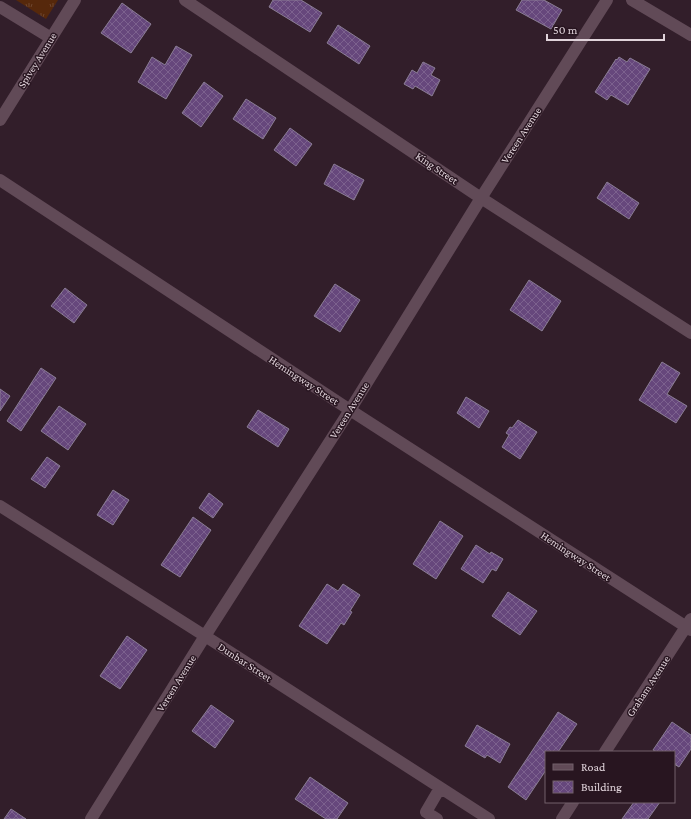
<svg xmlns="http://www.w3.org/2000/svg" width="691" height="819" font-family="'Crimson Pro',serif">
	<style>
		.park { fill: url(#park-tufts) }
		.building { fill: url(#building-cross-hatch); stroke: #8a7d94 }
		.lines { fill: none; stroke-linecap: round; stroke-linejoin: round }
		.minor { stroke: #614a57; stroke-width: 12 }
		.labels { text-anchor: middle; stroke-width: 3; stroke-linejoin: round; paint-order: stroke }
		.street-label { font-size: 11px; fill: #e0d3da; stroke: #281520 }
	</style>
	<defs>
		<pattern id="park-tufts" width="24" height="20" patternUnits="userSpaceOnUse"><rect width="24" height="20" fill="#56280b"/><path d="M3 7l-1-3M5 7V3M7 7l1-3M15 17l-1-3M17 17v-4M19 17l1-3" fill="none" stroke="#6e462e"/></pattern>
		<pattern id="building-cross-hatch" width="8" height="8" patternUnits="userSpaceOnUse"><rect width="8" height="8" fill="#66477c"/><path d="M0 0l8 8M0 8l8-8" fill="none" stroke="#7c618e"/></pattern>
	</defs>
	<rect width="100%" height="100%" fill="#321e2a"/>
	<!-- park -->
	<path class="park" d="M 16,0 L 58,0 L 46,19 Z"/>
	<!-- building -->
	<path class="building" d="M 273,0 L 301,0 L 322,13 L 310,32 L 269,7 Z
		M 522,0 L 544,0 L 562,10 L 551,29 L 516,10 Z
		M 122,3 L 151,24 L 131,53 L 101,33 Z
		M 338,25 L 370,46 L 359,64 L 327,43 Z
		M 176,46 L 192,55 L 166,99 L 138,82 L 152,57 L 165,65 Z
		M 619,57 L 627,62 L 630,58 L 650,69 L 628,105 L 611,95 L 607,100 L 595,92 L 616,59 L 617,60 Z
		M 423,62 L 435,68 L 431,75 L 440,80 L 432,96 L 415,86 L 413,89 L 404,84 L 412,70 L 417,73 Z
		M 204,82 L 223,96 L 201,127 L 182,113 Z
		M 246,99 L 276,118 L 263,139 L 233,119 Z
		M 290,128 L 312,144 L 296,166 L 274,150 Z
		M 334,164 L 364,180 L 354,200 L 324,184 Z
		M 607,182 L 639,203 L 629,219 L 597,198 Z
		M 529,280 L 561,301 L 542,331 L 510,310 Z
		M 335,284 L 360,300 L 340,332 L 314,316 Z
		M 65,288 L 87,305 L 74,323 L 51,306 Z
		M 662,362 L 680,373 L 667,394 L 687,406 L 676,423 L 639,400 Z
		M 41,368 L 56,378 L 21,431 L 7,421 Z
		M 0,389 L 10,396 L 0,411 Z
		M 466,397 L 489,411 L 479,428 L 457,413 Z
		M 59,406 L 86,424 L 68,450 L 41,431 Z
		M 258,410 L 289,429 L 278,447 L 247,427 Z
		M 518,420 L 537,432 L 520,459 L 502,447 L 509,435 L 506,433 L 510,427 L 512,428 Z
		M 47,457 L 60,466 L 45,488 L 31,479 Z
		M 113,490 L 129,500 L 113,525 L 97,515 Z
		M 209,493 L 223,504 L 213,518 L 199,508 Z
		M 193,517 L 211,530 L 180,577 L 161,565 Z
		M 440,521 L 463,536 L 436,579 L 413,564 Z
		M 476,545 L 490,554 L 491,552 L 503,559 L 496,571 L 492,569 L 483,583 L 461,569 Z
		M 327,584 L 338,591 L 343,584 L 360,595 L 350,611 L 352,612 L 344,625 L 341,623 L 327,644 L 299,626 Z
		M 508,592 L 537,611 L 520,635 L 492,616 Z
		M 127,636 L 147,650 L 120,689 L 100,676 Z
		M 211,705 L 234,721 L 215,748 L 192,731 Z
		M 558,712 L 577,724 L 558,752 L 546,752 L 546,770 L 526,800 L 508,787 Z
		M 672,722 L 691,735 L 691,749 L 679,767 L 674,764 L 674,752 L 657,752 L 653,750 Z
		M 477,725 L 510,744 L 500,763 L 487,755 L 485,758 L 465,746 Z
		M 310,777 L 348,803 L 337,819 L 326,819 L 295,799 Z
		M 634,802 L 660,802 L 648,819 L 622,819 Z
		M 11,809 L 26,819 L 4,819 Z"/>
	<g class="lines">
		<!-- minor -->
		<path class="minor" d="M 185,0 L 481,198 L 691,333
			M 632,0 L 691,35
			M 0,7 L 51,38
			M 0,120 L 75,0
			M 0,180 L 350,410 L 691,630
			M 0,506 L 205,636 L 489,819
			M 605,752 L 691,619
			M 91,819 L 205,636 L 350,410 L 481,198 L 607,0
			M 437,819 L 426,812 L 440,788
			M 562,819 L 573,802"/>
	</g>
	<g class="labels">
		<!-- street labels -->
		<g class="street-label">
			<text transform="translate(37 60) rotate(-58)" y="4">Spivey Avenue</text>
			<text transform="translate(521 135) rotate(-57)" y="4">Vereen Avenue</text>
			<text transform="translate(437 168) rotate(34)" y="4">King Street</text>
			<text transform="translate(304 380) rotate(33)" y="4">Hemingway Street</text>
			<text transform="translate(349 410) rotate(-58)" y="4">Vereen Avenue</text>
			<text transform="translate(576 556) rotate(33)" y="4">Hemingway Street</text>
			<text transform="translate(245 662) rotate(33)" y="4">Dunbar Street</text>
			<text transform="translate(176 683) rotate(-58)" y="4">Vereen Avenue</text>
			<text transform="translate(648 686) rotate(-57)" y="4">Graham Avenue</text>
		</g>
	</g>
	<!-- legend -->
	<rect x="545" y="751" width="130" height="52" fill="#281520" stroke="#72616a"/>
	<rect x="553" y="764" width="20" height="6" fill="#614a57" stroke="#72616a"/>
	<text x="581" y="771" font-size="12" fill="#e0d3da">Road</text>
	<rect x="553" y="781" width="20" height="12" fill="url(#building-cross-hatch)" stroke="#72616a"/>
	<text x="581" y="791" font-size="12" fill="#e0d3da">Building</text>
	<!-- scale -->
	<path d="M547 34v6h117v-6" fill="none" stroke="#e0d3da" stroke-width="2"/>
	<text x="553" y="34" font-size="12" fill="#e0d3da" stroke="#281520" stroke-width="3" paint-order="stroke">50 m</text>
</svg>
